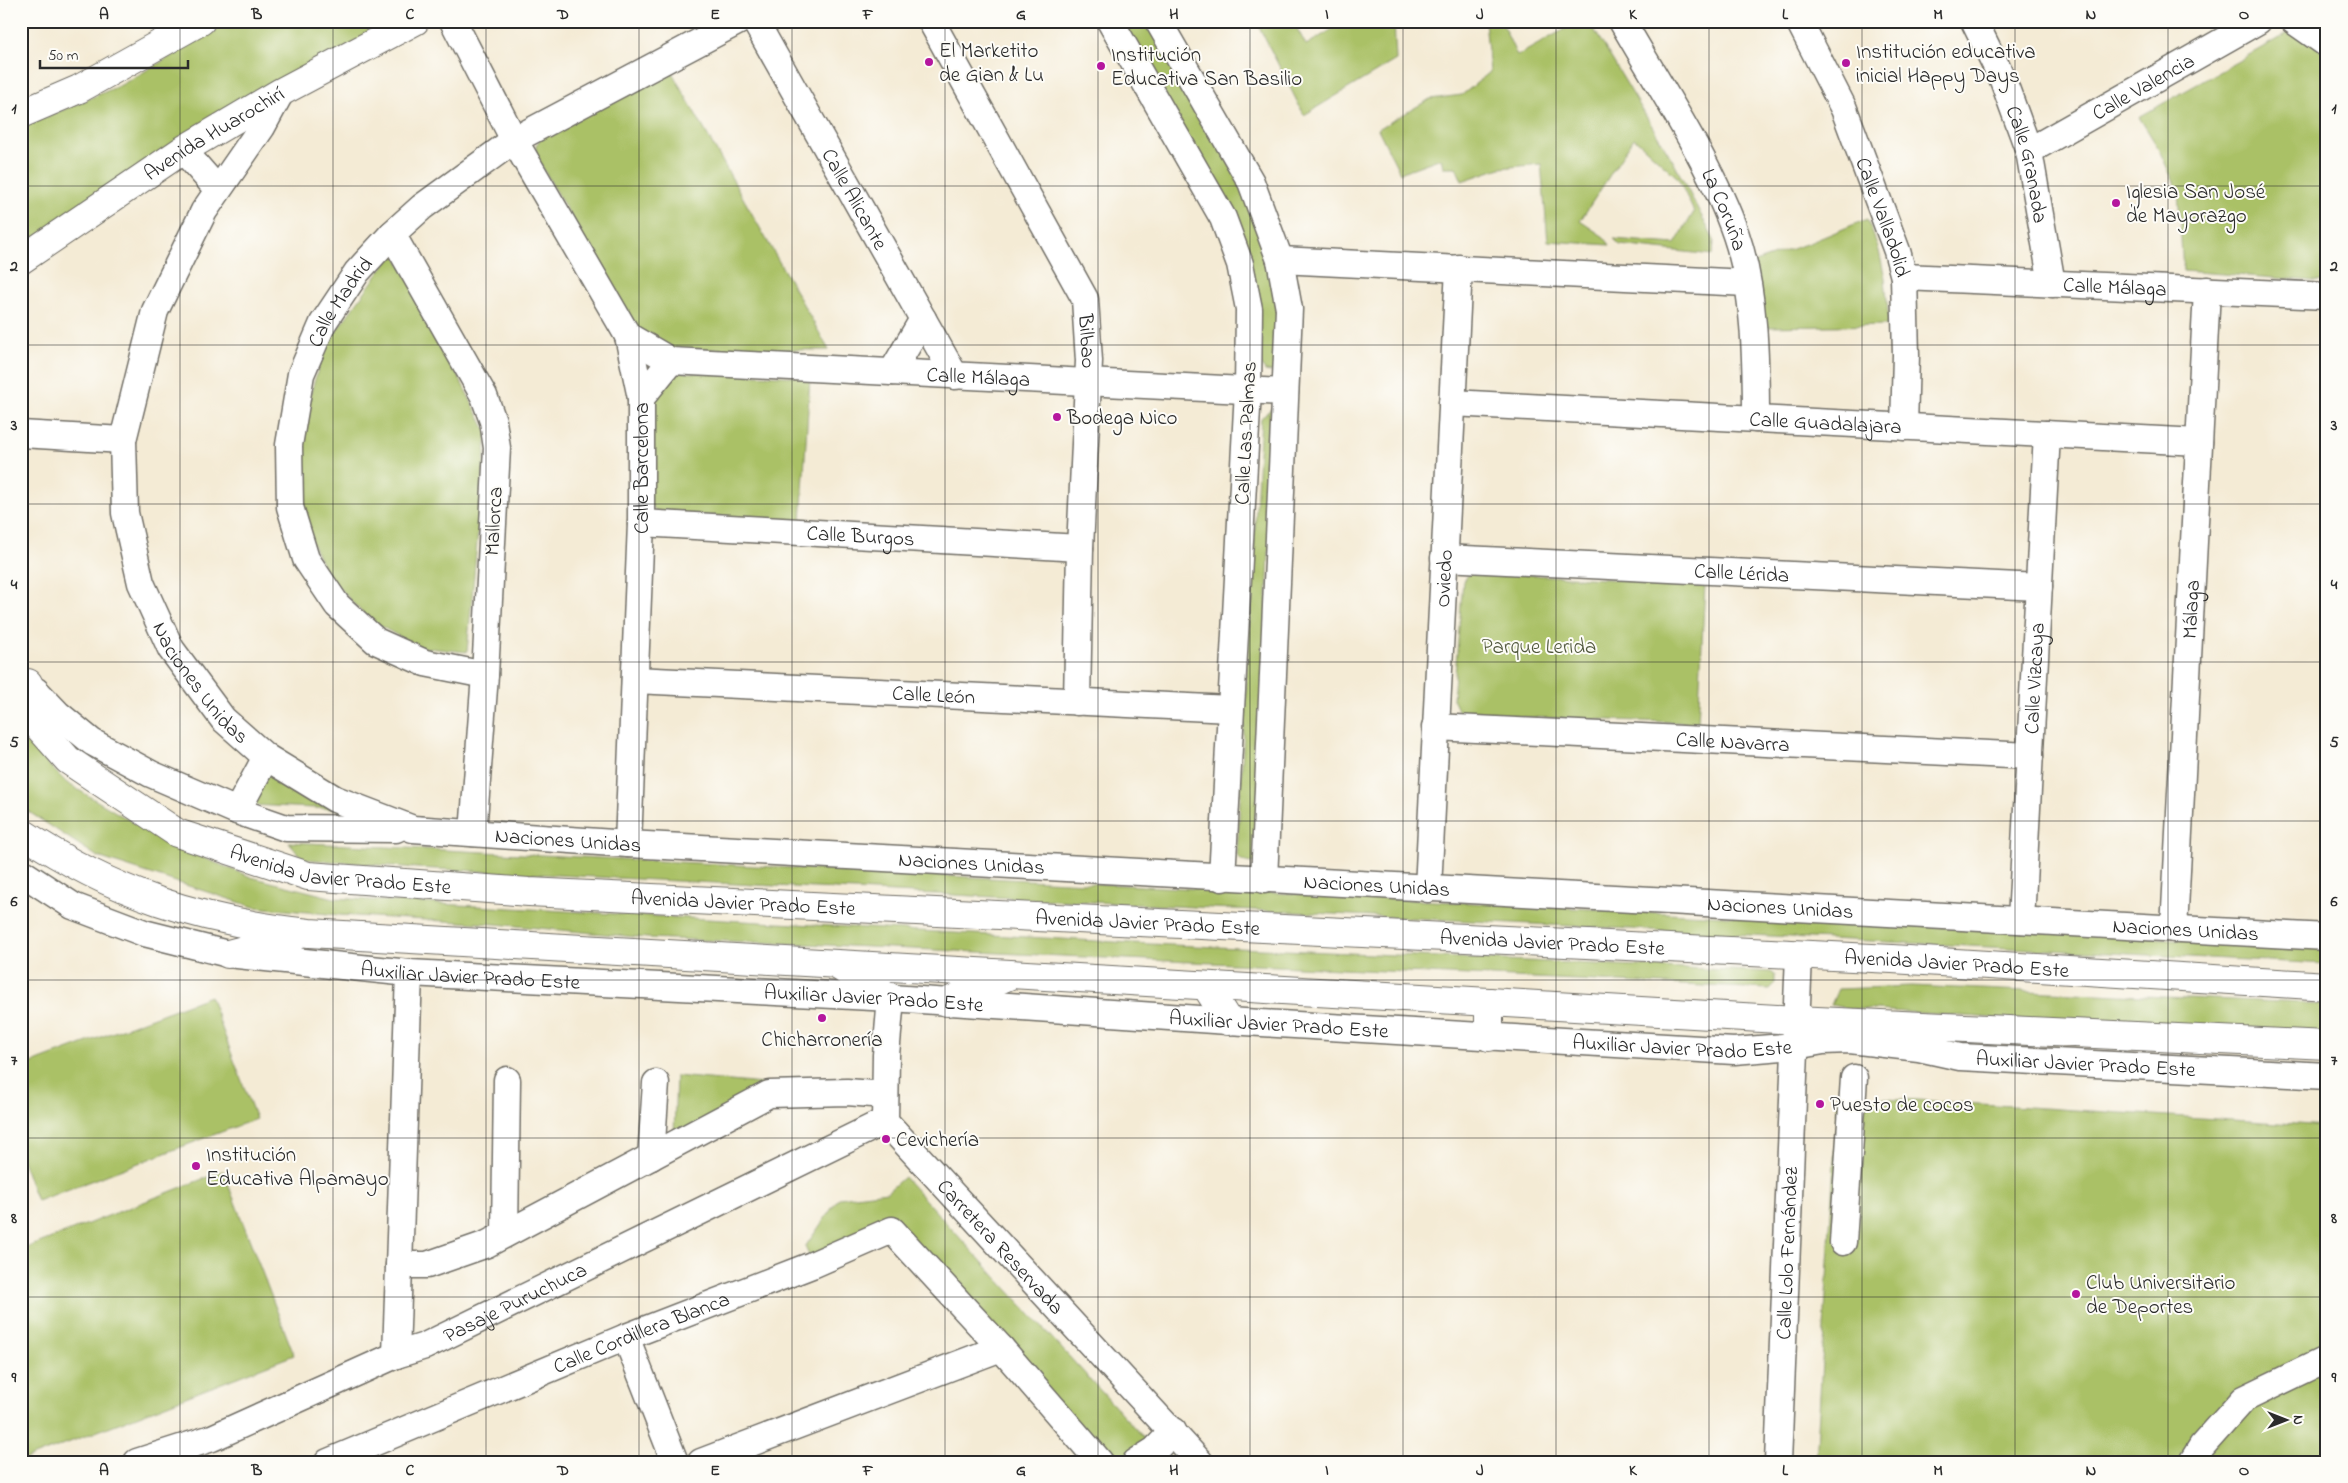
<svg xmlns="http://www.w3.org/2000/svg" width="2348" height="1483" font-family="'Indie Flower',sans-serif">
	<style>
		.green { fill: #aac166; stroke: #6a7648 }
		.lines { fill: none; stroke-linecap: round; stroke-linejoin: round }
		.minor-casing { stroke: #716e66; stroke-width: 29 }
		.major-casing { stroke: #716e66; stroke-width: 30 }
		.minor { stroke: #fff; stroke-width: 26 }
		.major { stroke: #fff; stroke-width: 28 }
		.grid { fill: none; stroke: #2b2b2b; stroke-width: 1; stroke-opacity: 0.55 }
		.poi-dot { fill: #b5179e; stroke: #fdfcf7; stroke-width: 2 }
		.labels { text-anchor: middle; stroke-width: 4; stroke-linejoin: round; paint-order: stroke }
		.poi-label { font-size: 21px; fill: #2b2b2b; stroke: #fdfcf7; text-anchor: start }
		.street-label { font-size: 21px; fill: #2b2b2b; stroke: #fdfcf7 }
		.park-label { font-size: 21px; fill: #51583d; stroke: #fdfcf7 }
		.neatline { fill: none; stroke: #2b2b2b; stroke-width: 2 }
		.grid-label { font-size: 16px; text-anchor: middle; font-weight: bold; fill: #2b2b2b }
	</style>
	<rect width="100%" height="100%" fill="#fdfcf7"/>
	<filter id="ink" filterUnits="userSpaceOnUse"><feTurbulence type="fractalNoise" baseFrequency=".02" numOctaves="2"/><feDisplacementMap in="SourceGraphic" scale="10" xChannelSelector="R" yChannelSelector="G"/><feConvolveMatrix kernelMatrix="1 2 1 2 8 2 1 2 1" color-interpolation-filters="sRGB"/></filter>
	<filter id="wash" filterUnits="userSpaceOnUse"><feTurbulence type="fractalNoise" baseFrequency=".0096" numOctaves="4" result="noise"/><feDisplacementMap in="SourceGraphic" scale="20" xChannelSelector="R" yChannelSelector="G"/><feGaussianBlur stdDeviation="1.12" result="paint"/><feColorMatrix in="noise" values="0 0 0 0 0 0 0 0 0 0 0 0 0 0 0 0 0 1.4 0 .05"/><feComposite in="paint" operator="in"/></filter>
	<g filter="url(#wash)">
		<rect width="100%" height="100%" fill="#f4ebd5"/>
		<!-- green -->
		<path class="green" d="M 232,21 L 398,21 L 21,251 L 21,128 L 121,85 Z
			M 1123,21 L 1149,21 L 1217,139 L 1264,234 L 1277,288 L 1279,369 L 1271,372 L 1265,371 L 1261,364 L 1255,306 Z
			M 1256,21 L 1293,21 L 1306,45 L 1346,21 L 1394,21 L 1396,60 L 1304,115 Z
			M 1485,21 L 1501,21 L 1517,56 L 1579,21 L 1589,21 L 1673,161 L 1714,240 L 1713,255 L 1620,245 L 1614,239 L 1675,244 L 1694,212 L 1678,178 L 1634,138 L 1580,221 L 1604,237 L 1610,245 L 1548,241 L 1541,164 L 1500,168 L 1462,181 L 1456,167 L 1443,167 L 1441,158 L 1400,173 L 1378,129 L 1430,99 L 1462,95 L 1490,72 Z
			M 2295,29 L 2327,55 L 2327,282 L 2183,271 L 2178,191 L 2157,146 L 2139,117 Z
			M 669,67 L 829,350 L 667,349 L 634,327 L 536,156 L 536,145 L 541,138 Z
			M 1867,219 L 1878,247 L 1885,278 L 1889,325 L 1765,327 L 1752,263 L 1809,243 Z
			M 394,252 L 487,432 L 467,652 L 418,647 L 368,619 L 329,577 L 306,531 L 298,484 L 305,412 L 325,346 Z
			M 675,372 L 810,377 L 801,522 L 657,512 L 648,502 L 654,390 Z
			M 1271,409 L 1275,409 L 1256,863 C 1247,863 1243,862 1237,856 L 1261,418 Z
			M 1471,572 L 1705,584 L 1698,723 L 1468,715 L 1459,712 L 1453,699 L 1463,581 Z
			M 21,737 L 67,783 L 171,845 L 251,877 L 334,898 L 1150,944 L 1771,972 L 1775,975 L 1775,983 L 1769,989 L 827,945 L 647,938 L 495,924 L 339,915 L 254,907 L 98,857 L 29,812 L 21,806 Z
			M 269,773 L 336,809 L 250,805 Z
			M 289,842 L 2327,947 L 2327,964 L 417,868 L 303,859 Z
			M 1911,986 L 2327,1004 L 2327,1036 L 2126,1027 L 1846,1008 L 1831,1005 L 1838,989 Z
			M 210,996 L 256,1119 L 37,1201 L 21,1158 L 21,1067 Z
			M 676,1076 L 774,1085 L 674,1134 Z
			M 1838,1095 L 2327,1126 L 2327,1462 L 1816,1462 Z
			M 223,1171 L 294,1355 L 21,1461 L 21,1250 Z
			M 904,1177 L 1155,1450 L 1166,1462 L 1100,1462 L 892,1232 L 813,1263 L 805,1247 L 839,1198 L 887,1192 Z"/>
	</g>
	<g filter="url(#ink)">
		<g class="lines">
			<defs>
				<g id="minor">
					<path id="s1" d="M 453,21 L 514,140 L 628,336 L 671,361 L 1285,392"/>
					<path id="s2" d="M 755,21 L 955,376"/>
					<path id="s3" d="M 931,21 L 1085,299 L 1089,361 L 1080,548 L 1077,702"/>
					<path d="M 1110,21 L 1223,218 L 1240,264 L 1249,309 L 1248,390 L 1222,878"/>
					<path d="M 1158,21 L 1251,182 L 1280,260 L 1289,309 L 1264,880"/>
					<path id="s4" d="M 1622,21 C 1660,88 1711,163 1736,235 C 1755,290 1756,361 1756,419"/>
					<path id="s5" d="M 1799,21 L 1844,109 L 1897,251 L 1904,277 L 1906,355 L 1904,427"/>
					<path id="s6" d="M 1974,21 L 2003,80 L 2029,151 L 2052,284"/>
					<path d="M 2294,21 L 2327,44"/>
					<path id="s7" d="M 281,92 L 262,127 L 204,211 L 155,311 L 123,440 L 125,513 L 141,583 L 171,649 L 223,719 L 266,757 L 335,799 L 413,829 L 628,844 L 2327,937"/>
					<path d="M 183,150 L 218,190"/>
					<path id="s8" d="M 2029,151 L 2258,21"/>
					<path d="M 392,234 L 484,396 L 493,421 L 497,448 L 485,675 L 473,833"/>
					<path d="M 1280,260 L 1747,283"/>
					<path id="s9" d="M 1904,277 L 2327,296"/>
					<path d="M 628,336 L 641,398"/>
					<path d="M 892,372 L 923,319"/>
					<path id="s10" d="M 1452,403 L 2199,442"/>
					<path d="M 21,434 L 123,440"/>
					<path id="s11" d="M 641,523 L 1080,548"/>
					<path id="s12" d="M 1444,558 L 2039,587"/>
					<path id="s13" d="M 485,675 L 425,663 L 376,641 L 337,605 L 306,559 L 290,507 L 289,445 L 301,374 L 323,323 L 357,272 L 392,234 L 422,207 L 514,140 L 739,21"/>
					<path id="s14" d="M 635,680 L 1230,709"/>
					<path d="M 36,691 L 58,714 L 92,742 L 151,774 L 237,811 L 286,828 L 396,829"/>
					<path id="s15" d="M 1435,727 L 2030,756"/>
					<path d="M 237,811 L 266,757"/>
					<path id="s16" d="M 628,844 L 641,523 L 641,398 L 671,361"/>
					<path id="s17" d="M 21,872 L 73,906 L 144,933 L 228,954 L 409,973 L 891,998 L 1228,1021 L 1734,1051 L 1795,1046 L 1823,1041 L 1850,1040 L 1919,1048 L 1960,1057 L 2327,1076"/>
					<path id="s18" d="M 1428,889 L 1459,268"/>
					<path id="s19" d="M 2021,920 L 2047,434"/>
					<path id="s20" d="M 2174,929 L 2207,290"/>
					<path id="s21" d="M 891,998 L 886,1055 L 885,1121 L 1200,1462"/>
					<path d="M 651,1157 L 656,1083"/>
					<path d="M 505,1234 L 507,1080"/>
					<path d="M 1843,1242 L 1854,1078"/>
					<path d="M 399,1265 L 427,1265 L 487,1244 L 769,1094 L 847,1092 L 885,1095"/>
					<path d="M 626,1337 L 675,1462"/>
					<path d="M 396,1355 L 409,973"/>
					<path id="s22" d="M 137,1462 L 212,1438 L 396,1355 L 425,1346 L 885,1121"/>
					<path id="s23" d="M 328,1462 L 626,1337 L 812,1265 L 892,1230 L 1001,1348 L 1100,1462"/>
					<path d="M 701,1462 L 1001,1348"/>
					<path d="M 1136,1462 L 1155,1450 L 1173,1431"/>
					<path id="s24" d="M 1778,1462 L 1799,955"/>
					<path d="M 2192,1462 L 2202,1446 L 2244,1399 L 2327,1359"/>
				</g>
				<g id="major">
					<path d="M 21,114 L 79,89 L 201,21"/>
					<path id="s25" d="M 21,260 L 183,150 L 281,92 L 415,21"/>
					<path d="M 28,683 L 49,723"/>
					<path id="s26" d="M 21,707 L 68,760 L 177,833 L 308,876 L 529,892 L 1892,959 L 2327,986"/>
					<path d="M 21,832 C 114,894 199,921 309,933 L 1796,1020 L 2327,1045"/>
					<path d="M 228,954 L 294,937"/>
					<path d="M 837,965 L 891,998"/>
					<path d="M 1206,986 L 1228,1021"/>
					<path d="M 947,1002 L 1008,976"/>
					<path d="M 1489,1037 L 1489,1002"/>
				</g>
			</defs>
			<!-- minor casing -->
			<use href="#minor" class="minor-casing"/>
			<!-- major casing -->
			<use href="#major" class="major-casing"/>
			<!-- minor -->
			<use href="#minor" class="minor"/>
			<!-- major -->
			<use href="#major" class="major"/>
		</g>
	</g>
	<!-- grid -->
	<path class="grid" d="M 180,21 L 180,1462M 333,21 L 333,1462M 486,21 L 486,1462M 639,21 L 639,1462M 792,21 L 792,1462M 945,21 L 945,1462M 1098,21 L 1098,1462M 1250,21 L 1250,1462M 1403,21 L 1403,1462M 1556,21 L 1556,1462M 1709,21 L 1709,1462M 1862,21 L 1862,1462M 2015,21 L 2015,1462M 2168,21 L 2168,1462M 21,186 L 2327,186M 21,345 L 2327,345M 21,504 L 2327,504M 21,662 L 2327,662M 21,821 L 2327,821M 21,980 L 2327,980M 21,1138 L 2327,1138M 21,1297 L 2327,1297"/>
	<!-- markers -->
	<g class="poi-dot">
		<circle cx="929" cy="62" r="5"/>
		<circle cx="1846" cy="63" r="5"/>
		<circle cx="1101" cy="66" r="5"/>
		<circle cx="2116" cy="203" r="5"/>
		<circle cx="1057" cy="417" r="5"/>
		<circle cx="822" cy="1018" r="5"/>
		<circle cx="1820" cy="1104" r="5"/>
		<circle cx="886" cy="1139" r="5"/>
		<circle cx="196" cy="1166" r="5"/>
		<circle cx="2076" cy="1294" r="5"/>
	</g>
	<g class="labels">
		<!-- poi labels -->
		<g class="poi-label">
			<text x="939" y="57">El Marketito<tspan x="939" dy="24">de Gian &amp; Lu</tspan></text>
			<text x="1856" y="58">Institución educativa<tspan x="1856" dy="24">inicial Happy Days</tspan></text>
			<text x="1111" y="61">Institución<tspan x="1111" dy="24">Educativa San Basilio</tspan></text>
			<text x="2126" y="198">Iglesia San José<tspan x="2126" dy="24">de Mayorazgo</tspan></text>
			<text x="1067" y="424">Bodega Nico</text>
			<text x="822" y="1046" text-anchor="middle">Chicharronería</text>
			<text x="1830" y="1111">Puesto de cocos</text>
			<text x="896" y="1146">Cevichería</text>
			<text x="206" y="1161">Institución<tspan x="206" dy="24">Educativa Alpamayo</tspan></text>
			<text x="2086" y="1289">Club Universitario<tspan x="2086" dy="24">de Deportes</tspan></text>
		</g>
		<!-- street labels -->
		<g class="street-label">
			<text dy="7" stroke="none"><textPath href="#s8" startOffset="131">Calle Valencia</textPath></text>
			<text dy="7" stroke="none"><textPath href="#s25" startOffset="231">Avenida Huarochirí</textPath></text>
			<text dy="7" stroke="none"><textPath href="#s6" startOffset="154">Calle Granada</textPath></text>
			<text dy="7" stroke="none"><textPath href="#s2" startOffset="204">Calle Alicante</textPath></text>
			<text dy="7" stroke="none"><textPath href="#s4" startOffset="215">La Coruña</textPath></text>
			<text dy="7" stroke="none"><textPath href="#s5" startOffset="214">Calle Valladolid</textPath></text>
			<text dy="7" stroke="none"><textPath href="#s9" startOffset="211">Calle Málaga</textPath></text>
			<text dy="7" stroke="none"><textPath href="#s13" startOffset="494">Calle Madrid</textPath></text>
			<text dy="7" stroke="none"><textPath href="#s3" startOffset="360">Bilbao</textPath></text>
			<text dy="7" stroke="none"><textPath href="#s1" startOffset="718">Calle Málaga</textPath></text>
			<text dy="7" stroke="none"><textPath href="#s10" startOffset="374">Calle Guadalajara</textPath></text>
			<text transform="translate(1245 433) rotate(-87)" y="7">Calle Las Palmas</text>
			<text dy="7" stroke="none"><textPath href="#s16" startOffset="376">Calle Barcelona</textPath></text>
			<text transform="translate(493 521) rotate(-87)" y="7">Mallorca</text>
			<text dy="7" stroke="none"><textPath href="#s11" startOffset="220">Calle Burgos</textPath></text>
			<text dy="7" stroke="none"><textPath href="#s12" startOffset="298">Calle Lérida</textPath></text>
			<text dy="7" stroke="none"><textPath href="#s18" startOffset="311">Oviedo</textPath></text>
			<text dy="7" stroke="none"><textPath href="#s20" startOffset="320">Málaga</textPath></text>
			<text dy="7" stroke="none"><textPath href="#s19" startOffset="242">Calle Vizcaya</textPath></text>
			<text dy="7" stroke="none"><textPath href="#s7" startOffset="648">Naciones Unidas</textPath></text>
			<text dy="7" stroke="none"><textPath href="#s14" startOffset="299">Calle León</textPath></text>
			<text dy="7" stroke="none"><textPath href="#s15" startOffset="298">Calle Navarra</textPath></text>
			<text dy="7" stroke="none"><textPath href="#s7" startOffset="1068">Naciones Unidas</textPath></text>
			<text dy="7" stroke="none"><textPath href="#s7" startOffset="1472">Naciones Unidas</textPath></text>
			<text dy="7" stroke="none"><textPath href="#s26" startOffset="371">Avenida Javier Prado Este</textPath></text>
			<text dy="7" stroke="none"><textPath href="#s7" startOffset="1878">Naciones Unidas</textPath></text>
			<text dy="7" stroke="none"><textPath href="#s26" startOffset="776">Avenida Javier Prado Este</textPath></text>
			<text dy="7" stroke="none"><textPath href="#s7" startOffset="2282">Naciones Unidas</textPath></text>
			<text dy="7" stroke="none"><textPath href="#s26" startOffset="1181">Avenida Javier Prado Este</textPath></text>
			<text dy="7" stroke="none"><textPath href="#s7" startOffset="2688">Naciones Unidas</textPath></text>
			<text dy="7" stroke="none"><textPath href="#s26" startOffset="1586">Avenida Javier Prado Este</textPath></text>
			<text dy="7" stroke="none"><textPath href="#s26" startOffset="1991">Avenida Javier Prado Este</textPath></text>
			<text dy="7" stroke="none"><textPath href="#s17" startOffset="468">Auxiliar Javier Prado Este</textPath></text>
			<text dy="7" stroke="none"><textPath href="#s17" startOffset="872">Auxiliar Javier Prado Este</textPath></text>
			<text dy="7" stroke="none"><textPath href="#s17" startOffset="1278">Auxiliar Javier Prado Este</textPath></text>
			<text dy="7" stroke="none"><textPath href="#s17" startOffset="1682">Auxiliar Javier Prado Este</textPath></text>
			<text dy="7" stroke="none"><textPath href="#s17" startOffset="2088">Auxiliar Javier Prado Este</textPath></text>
			<text dy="7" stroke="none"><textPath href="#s21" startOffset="294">Carretera Reservada</textPath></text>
			<text dy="7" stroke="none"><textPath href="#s24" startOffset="209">Calle Lolo Fernández</textPath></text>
			<text dy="7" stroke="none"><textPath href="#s22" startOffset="411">Pasaje Puruchuca</textPath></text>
			<text dy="7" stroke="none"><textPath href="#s23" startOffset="339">Calle Cordillera Blanca</textPath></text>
		</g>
		<!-- park labels -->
		<g class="park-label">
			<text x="1539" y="653">Parque Lerida</text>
		</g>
	</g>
	<!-- margin -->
	<rect width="2348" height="1483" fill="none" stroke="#fdfcf7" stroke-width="55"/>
	<!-- north arrow -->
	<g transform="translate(2286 1420) rotate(90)" stroke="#fdfcf7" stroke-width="4" paint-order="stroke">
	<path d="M0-4L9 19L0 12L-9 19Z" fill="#2b2b2b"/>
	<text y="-8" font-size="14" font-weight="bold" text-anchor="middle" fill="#2b2b2b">N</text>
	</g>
	<!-- scale -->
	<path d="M40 60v8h148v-8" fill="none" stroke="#2b2b2b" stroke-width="2.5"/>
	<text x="48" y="60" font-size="15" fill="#2b2b2b" stroke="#fdfcf7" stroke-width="4" paint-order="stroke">50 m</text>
	<rect x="28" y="28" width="2292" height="1428" class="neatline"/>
	<g class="grid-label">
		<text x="104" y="19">A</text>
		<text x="257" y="19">B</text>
		<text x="410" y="19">C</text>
		<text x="563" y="19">D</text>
		<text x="715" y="19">E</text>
		<text x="868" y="19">F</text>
		<text x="1021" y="19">G</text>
		<text x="1174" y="19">H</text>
		<text x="1327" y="19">I</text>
		<text x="1480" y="19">J</text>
		<text x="1633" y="19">K</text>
		<text x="1785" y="19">L</text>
		<text x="1938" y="19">M</text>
		<text x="2091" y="19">N</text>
		<text x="2244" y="19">O</text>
		<text x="14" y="113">1</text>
		<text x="2334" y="113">1</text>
		<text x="14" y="271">2</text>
		<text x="2334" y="271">2</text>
		<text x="14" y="430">3</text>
		<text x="2334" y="430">3</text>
		<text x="14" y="589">4</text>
		<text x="2334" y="589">4</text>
		<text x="14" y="747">5</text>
		<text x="2334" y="747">5</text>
		<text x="14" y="906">6</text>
		<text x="2334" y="906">6</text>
		<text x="14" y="1065">7</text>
		<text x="2334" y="1065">7</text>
		<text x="14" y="1223">8</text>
		<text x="2334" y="1223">8</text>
		<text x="14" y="1382">9</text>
		<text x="2334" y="1382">9</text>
		<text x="104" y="1475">A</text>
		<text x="257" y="1475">B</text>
		<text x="410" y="1475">C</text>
		<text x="563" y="1475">D</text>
		<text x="715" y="1475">E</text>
		<text x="868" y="1475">F</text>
		<text x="1021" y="1475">G</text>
		<text x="1174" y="1475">H</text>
		<text x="1327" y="1475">I</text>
		<text x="1480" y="1475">J</text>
		<text x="1633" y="1475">K</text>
		<text x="1785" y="1475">L</text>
		<text x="1938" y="1475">M</text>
		<text x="2091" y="1475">N</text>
		<text x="2244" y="1475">O</text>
	</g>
</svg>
